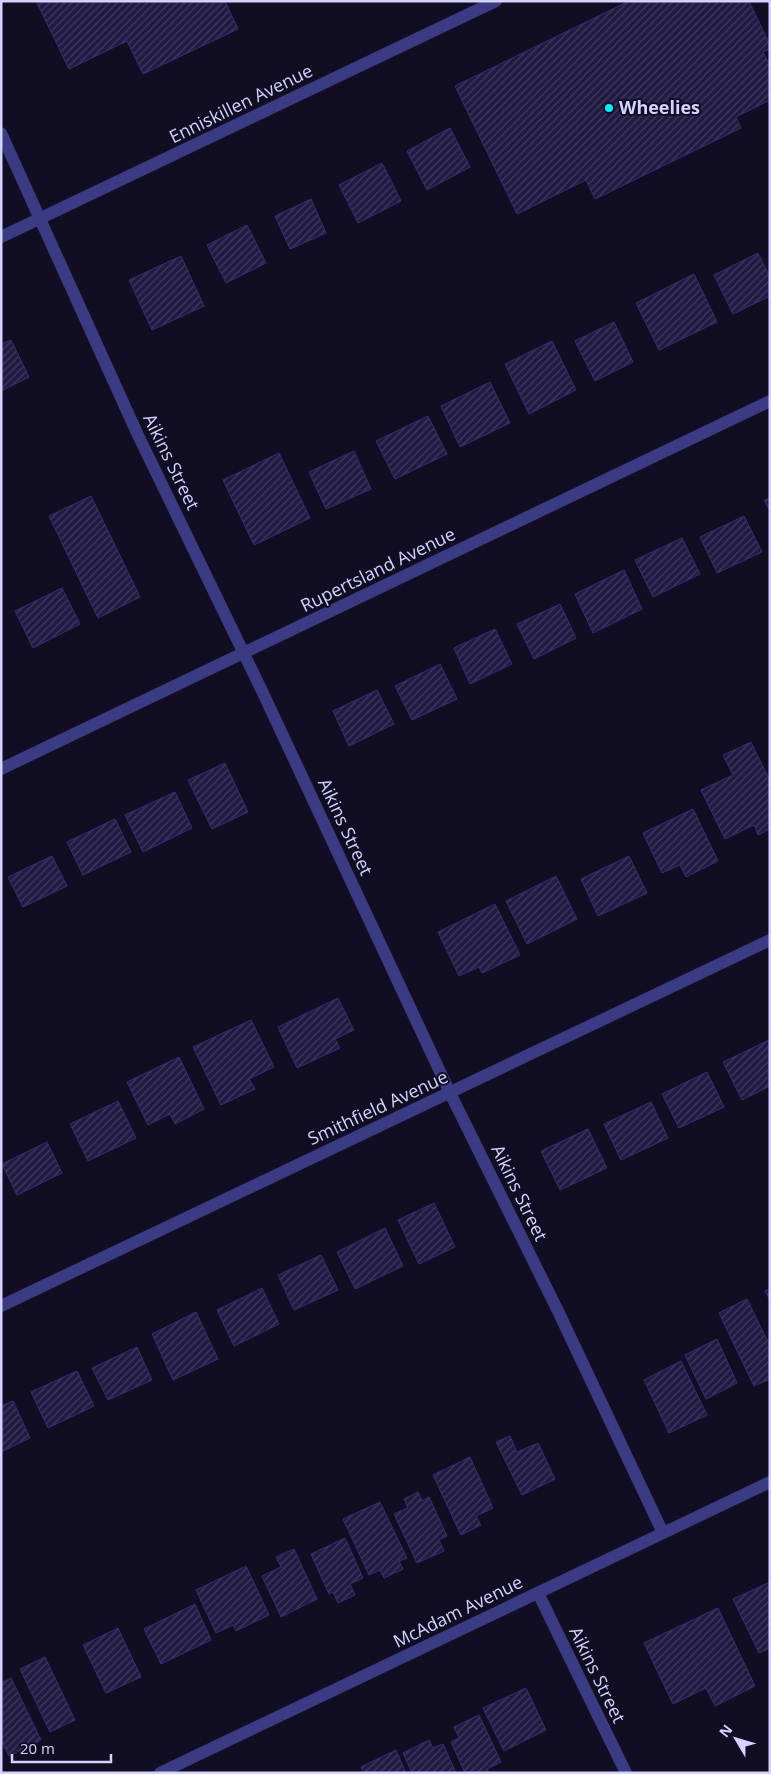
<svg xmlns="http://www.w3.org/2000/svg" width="771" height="1774" font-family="'Open Sans',sans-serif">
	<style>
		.building { fill: url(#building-hatch); stroke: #372d70 }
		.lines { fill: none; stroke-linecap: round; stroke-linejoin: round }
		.minor { stroke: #3a3b82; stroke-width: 12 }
		.poi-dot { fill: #03eef9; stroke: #110e24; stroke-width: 2 }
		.labels { text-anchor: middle; stroke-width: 4; stroke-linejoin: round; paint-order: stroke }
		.street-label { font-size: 18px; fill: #d4d2fe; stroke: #110e24 }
		.poi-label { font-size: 18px; font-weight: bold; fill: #d4d2fe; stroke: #110e24; text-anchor: start }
	</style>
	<defs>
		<pattern id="building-hatch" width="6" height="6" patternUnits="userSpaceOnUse" patternTransform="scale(1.25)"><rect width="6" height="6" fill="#211b44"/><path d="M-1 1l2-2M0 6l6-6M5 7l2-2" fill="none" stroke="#403b60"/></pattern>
	</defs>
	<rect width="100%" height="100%" fill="#110e24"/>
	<!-- building -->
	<path class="building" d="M 42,1 L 225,1 L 238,29 L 143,74 L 127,41 L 69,69 L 37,3 Z
		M 629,1 L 749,1 L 770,45 L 770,49 L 763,52 L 770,66 L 770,100 L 736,117 L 741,128 L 595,199 L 586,180 L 517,214 L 455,86 Z
		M 450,128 L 470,167 L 427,190 L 407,151 Z
		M 382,163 L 401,201 L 358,223 L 339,185 Z
		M 311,199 L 326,233 L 290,249 L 275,216 Z
		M 247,225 L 266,263 L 226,283 L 207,245 Z
		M 758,253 L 770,277 L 770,296 L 733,314 L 714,275 Z
		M 181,256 L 204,306 L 152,330 L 129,280 Z
		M 694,274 L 717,322 L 659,350 L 636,303 Z
		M 614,322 L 633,362 L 595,381 L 575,341 Z
		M 11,340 L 29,377 L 1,391 L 1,344 Z
		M 552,341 L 576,390 L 529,414 L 505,364 Z
		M 490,382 L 510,423 L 460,447 L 441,406 Z
		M 428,416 L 447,454 L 395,479 L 376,441 Z
		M 354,451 L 371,489 L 326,509 L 309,472 Z
		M 279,453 L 310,518 L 254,545 L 223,480 Z
		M 91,496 L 140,597 L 98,618 L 49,516 Z
		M 770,498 L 770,511 L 764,500 Z
		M 744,516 L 762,552 L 717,573 L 700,537 Z
		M 682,538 L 700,574 L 653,597 L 635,560 Z
		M 624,570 L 642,609 L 593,633 L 575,594 Z
		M 62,588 L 80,624 L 33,648 L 15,611 Z
		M 560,604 L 576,638 L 534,659 L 517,624 Z
		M 495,629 L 512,664 L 470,684 L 454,648 Z
		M 440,664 L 457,699 L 412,720 L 395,686 Z
		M 377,690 L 394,724 L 349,746 L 333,711 Z
		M 751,742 L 770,781 L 770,829 L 758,835 L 754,825 L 725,839 L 701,790 L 733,775 L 723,755 Z
		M 225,763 L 248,812 L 212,829 L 188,780 Z
		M 175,792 L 192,828 L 143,852 L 125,815 Z
		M 693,809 L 718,861 L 686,877 L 680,865 L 662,873 L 643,833 Z
		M 115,819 L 131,852 L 83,875 L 67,842 Z
		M 52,856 L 67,886 L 23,907 L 8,877 Z
		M 629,856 L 647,893 L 598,916 L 581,879 Z
		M 556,876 L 577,919 L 527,944 L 506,901 Z
		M 495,904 L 520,955 L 482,973 L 479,967 L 459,976 L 438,932 Z
		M 338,998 L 354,1030 L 335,1039 L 340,1048 L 297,1068 L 278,1027 Z
		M 251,1020 L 274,1067 L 249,1079 L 255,1089 L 221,1105 L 193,1047 Z
		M 769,1040 L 770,1086 L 742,1100 L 723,1062 Z
		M 179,1057 L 204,1109 L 175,1124 L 170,1114 L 148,1125 L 127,1082 Z
		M 707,1072 L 724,1107 L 679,1128 L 662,1094 Z
		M 118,1101 L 136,1138 L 88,1161 L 70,1124 Z
		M 651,1102 L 668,1138 L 621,1160 L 604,1124 Z
		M 588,1129 L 607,1168 L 560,1190 L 541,1151 Z
		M 47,1142 L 62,1173 L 17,1195 L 2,1164 Z
		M 434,1203 L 455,1247 L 419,1264 L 398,1220 Z
		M 385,1228 L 403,1266 L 355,1289 L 337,1252 Z
		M 321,1255 L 338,1290 L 294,1310 L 278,1275 Z
		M 262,1288 L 279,1324 L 234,1346 L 217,1310 Z
		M 770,1289 L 770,1300 L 765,1291 Z
		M 747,1299 L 770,1346 L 770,1379 L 754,1386 L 719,1313 Z
		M 196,1312 L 218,1359 L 173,1380 L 152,1334 Z
		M 717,1339 L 737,1383 L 706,1399 L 685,1355 Z
		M 137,1347 L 152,1380 L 108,1400 L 92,1368 Z
		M 681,1361 L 707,1415 L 669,1433 L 644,1380 Z
		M 77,1371 L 94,1406 L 48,1428 L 31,1392 Z
		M 13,1401 L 30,1438 L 1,1452 L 1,1406 Z
		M 510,1436 L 517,1452 L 538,1443 L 555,1479 L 522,1495 L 496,1442 Z
		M 470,1457 L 493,1508 L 476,1516 L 481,1525 L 461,1535 L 433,1475 Z
		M 418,1492 L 422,1501 L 429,1497 L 447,1536 L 439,1540 L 444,1551 L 417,1563 L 394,1514 L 408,1508 L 404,1499 Z
		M 380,1502 L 407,1558 L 399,1561 L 403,1569 L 384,1578 L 380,1570 L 369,1575 L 343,1519 Z
		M 345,1538 L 363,1578 L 350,1584 L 355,1595 L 338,1603 L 333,1592 L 329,1594 L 311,1554 Z
		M 294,1549 L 317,1599 L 281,1617 L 262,1576 L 281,1567 L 276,1557 Z
		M 246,1566 L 269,1615 L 236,1631 L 233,1625 L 216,1633 L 196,1590 Z
		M 770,1582 L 770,1648 L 759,1653 L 733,1599 Z
		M 195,1604 L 211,1640 L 161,1664 L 144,1629 Z
		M 718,1608 L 755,1686 L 715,1706 L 706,1688 L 673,1704 L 644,1643 Z
		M 118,1628 L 141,1677 L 106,1693 L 83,1645 Z
		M 45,1657 L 75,1720 L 50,1732 L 20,1669 Z
		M 11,1678 L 41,1740 L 9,1756 L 1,1740 L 1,1683 Z
		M 526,1688 L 546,1730 L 504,1751 L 483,1708 Z
		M 479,1715 L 501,1762 L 487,1769 L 489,1773 L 465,1773 L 451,1742 L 459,1738 L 454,1727 Z
		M 429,1740 L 433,1748 L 443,1744 L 456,1773 L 412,1773 L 403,1753 Z
		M 396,1750 L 406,1773 L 364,1773 L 361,1767 Z"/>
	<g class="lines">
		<!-- minor -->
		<path class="minor" d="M 1,133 L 137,433 L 263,693 L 450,1093 L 558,1311 L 663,1533
			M 1,237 L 496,1
			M 1,769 L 770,401
			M 1,1306 L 770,940
			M 538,1593 L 626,1773
			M 160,1773 L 770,1482"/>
	</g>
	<!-- markers -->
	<circle class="poi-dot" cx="609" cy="108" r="5"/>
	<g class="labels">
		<!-- street labels -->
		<g class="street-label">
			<text transform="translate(241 104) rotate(-26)" y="6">Enniskillen Avenue</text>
			<text transform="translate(171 462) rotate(64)" y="6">Aikins Street</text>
			<text transform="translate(378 570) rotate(-26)" y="6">Rupertsland Avenue</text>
			<text transform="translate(345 827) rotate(65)" y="6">Aikins Street</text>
			<text transform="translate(378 1108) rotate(-25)" y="6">Smithfield Avenue</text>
			<text transform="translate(519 1193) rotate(64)" y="6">Aikins Street</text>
			<text transform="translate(458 1612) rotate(-26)" y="6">McAdam Avenue</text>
			<text transform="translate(597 1675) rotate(64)" y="6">Aikins Street</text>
		</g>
		<!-- poi labels -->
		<g class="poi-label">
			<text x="619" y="114">Wheelies</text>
		</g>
	</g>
	<!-- border -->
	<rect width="771" height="1774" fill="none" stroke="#d4d2fe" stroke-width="5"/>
	<!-- north arrow -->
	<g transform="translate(736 1739) rotate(308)" stroke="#110e24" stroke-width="4" paint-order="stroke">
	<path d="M0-4L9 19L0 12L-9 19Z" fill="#d4d2fe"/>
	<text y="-8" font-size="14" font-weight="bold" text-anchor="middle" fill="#d4d2fe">N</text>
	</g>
	<!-- scale -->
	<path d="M12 1754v8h99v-8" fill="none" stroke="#d4d2fe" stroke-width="2.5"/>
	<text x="20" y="1754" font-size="15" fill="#d4d2fe" stroke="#110e24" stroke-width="4" paint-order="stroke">20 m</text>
</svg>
